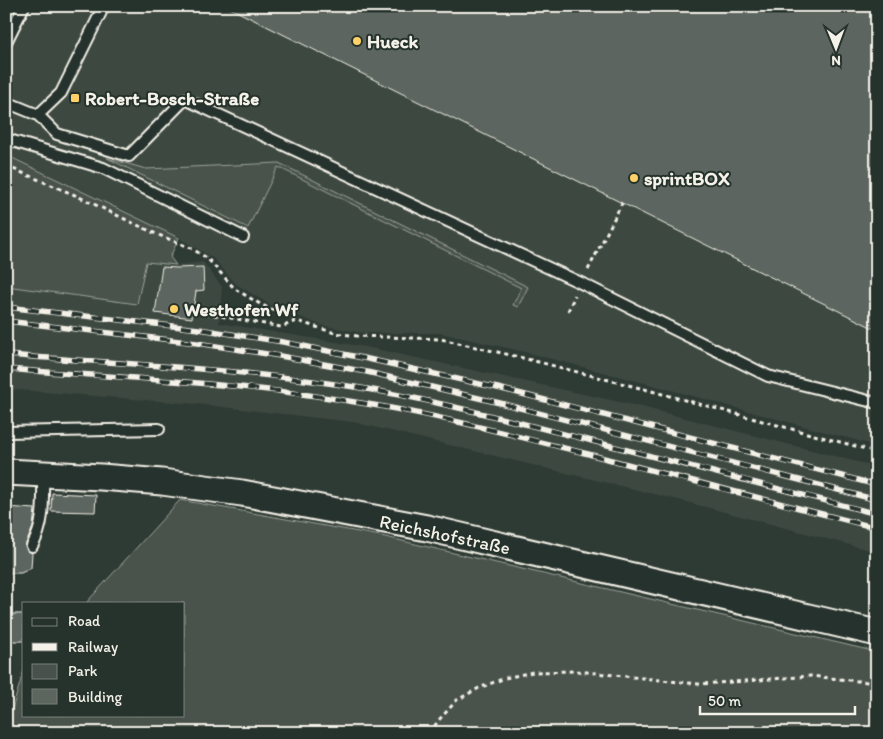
<svg xmlns="http://www.w3.org/2000/svg" width="883" height="739" font-family="Itim,sans-serif">
	<style>
		.built { fill: #3c4841 }
		.green { fill: #48524c; stroke: #9ea29a }
		.building { fill: #5c655e; stroke: #f4f1e8 }
		.lines { fill: none; stroke-linecap: round; stroke-linejoin: round }
		.service-casing { stroke: #f4f1e8; stroke-width: 14 }
		.tertiary-casing { stroke: #f4f1e8; stroke-width: 29 }
		.path { stroke: #f4f1e8; stroke-width: 3; stroke-dasharray: 4 4; stroke-linecap: butt }
		.service { stroke: #26332d; stroke-width: 10 }
		.tertiary { stroke: #26332d; stroke-width: 25 }
		.rail-casing { stroke: #f4f1e8; stroke-width: 5.5 }
		.rail { stroke: #26332d; stroke-width: 4; stroke-dasharray: 11; stroke-linecap: butt }
		.poi-dot { fill: #ffd166; stroke: #26332d; stroke-width: 2 }
		.labels { text-anchor: middle; stroke-width: 4; stroke-linejoin: round; paint-order: stroke }
		.poi-label { font-size: 19px; font-weight: bold; fill: #f4f1e8; stroke: #26332d; text-anchor: start }
		.street-label { font-size: 19px; fill: #f4f1e8; stroke: #26332d }
	</style>
	<rect width="100%" height="100%" fill="#2e3b34"/>
	<filter id="ink" filterUnits="userSpaceOnUse"><feTurbulence type="fractalNoise" baseFrequency=".02" numOctaves="2"/><feDisplacementMap in="SourceGraphic" scale="10" xChannelSelector="R" yChannelSelector="G"/><feConvolveMatrix kernelMatrix="1 2 1 2 8 2 1 2 1" color-interpolation-filters="sRGB"/></filter>
	<g filter="url(#ink)">
		<!-- built -->
		<path class="built" d="M 6,6 L 877,6 L 877,446 L 645,383 L 521,351 L 441,333 L 363,333 L 321,325 L 272,306 L 236,284 L 213,258 L 179,238 L 6,155 Z
			M 146,262 L 176,265 L 203,262 L 222,287 L 219,323 L 366,347 L 638,406 L 877,467 L 877,552 L 675,499 L 353,422 L 196,404 L 6,389 L 6,286 L 137,303 Z"/>
		<!-- green -->
		<path class="green" d="M 6,155 L 179,238 L 170,257 L 176,265 L 146,262 L 137,304 L 6,286 Z
			M 107,158 L 146,169 L 279,163 L 528,287 L 518,307 L 513,305 L 521,288 L 278,167 L 248,228 Z
			M 180,500 L 381,536 L 877,652 L 877,733 L 6,733 L 6,729 L 24,670 L 24,715 L 184,715 L 184,603 L 86,603 Z"/>
		<!-- building -->
		<path class="building" d="M 226,6 L 877,6 L 877,330 L 622,203 Z
			M 162,267 L 177,268 L 203,267 L 204,290 L 196,291 L 192,318 L 155,313 Z
			M 52,493 L 96,495 L 95,512 L 51,511 Z
			M 6,507 L 35,509 L 33,527 L 25,546 L 27,550 L 32,553 L 31,568 L 21,573 L 6,573 Z
			M 6,614 L 24,614 L 24,641 L 6,641 Z"/>
		<g class="lines">
			<defs>
				<path id="service" d="M 6,42 L 24,6
					M 6,102 L 38,115 L 61,93 L 104,6
					M 38,115 L 57,134 L 129,156 L 185,99 L 581,283 L 768,376 L 877,403
					M 6,139 L 103,168 L 243,237
					M 6,432 L 159,429
					M 32,546 C 45,525 43,498 43,474"/>
				<path id="tertiary" d="M 6,472 L 101,477 L 162,482 L 242,493 L 427,528 L 877,633"/>
			</defs>
			<!-- service casing -->
			<use href="#service" class="service-casing"/>
			<!-- tertiary casing -->
			<use href="#tertiary" class="tertiary-casing"/>
			<!-- path -->
			<path class="path" d="M 6,166 L 75,195 L 156,234 L 191,248 L 207,258 L 235,289 L 260,304 L 297,321 L 335,333 L 357,336 L 441,339 L 519,357 L 644,389 L 877,452
				M 588,270 L 622,203
				M 568,311 L 575,295
				M 198,312 L 281,327 L 297,321
				M 430,733 L 438,721 L 457,700 L 479,688 L 505,678 L 533,672 L 577,671 L 698,684 L 732,682 L 811,676 L 877,683"/>
			<!-- service -->
			<use href="#service" class="service"/>
			<!-- tertiary -->
			<use href="#tertiary" class="tertiary"/>
			<defs>
				<path id="rail" d="M 6,307 L 199,329 L 283,342 L 368,359 L 502,389 L 877,485
					M 6,321 L 197,343 L 280,356 L 367,372 L 500,403 L 877,500
					M 6,355 C 125,364 244,369 361,388 C 439,401 515,422 592,441 C 687,465 782,489 877,514
					M 6,369 C 125,378 244,383 361,403 C 439,415 515,436 592,455 C 687,480 782,504 877,528"/>
			</defs>
			<!-- rail casing -->
			<use href="#rail" class="rail-casing"/>
			<!-- rail -->
			<use href="#rail" class="rail"/>
		</g>
	</g>
	<!-- markers -->
	<g class="poi-dot">
		<circle cx="357" cy="41" r="5"/>
		<rect x="70" y="93" width="10" height="10" rx="2.5"/>
		<circle cx="634" cy="178" r="5"/>
		<circle cx="174" cy="309" r="5"/>
	</g>
	<g class="labels">
		<!-- poi labels -->
		<g class="poi-label">
			<text x="367" y="48">Hueck</text>
			<text x="85" y="105">Robert-Bosch-Straße</text>
			<text x="644" y="185">sprintBOX</text>
			<text x="184" y="316">Westhofen Wf</text>
		</g>
		<!-- street labels -->
		<g class="street-label">
			<text transform="translate(445 534) rotate(12)" y="7">Reichshofstraße</text>
		</g>
	</g>
	<!-- margin -->
	<rect width="883" height="739" fill="none" stroke="#26332d" stroke-width="25"/>
	<rect x="12" y="12" width="858" height="714" fill="none" stroke="#f4f1e8" stroke-width="2" filter="url(#ink)"/>
	<!-- legend -->
	<rect x="22" y="602" width="162" height="115" fill="#26332d" stroke="#787f78"/>
	<rect x="32" y="618" width="25" height="8" fill="#26332d" stroke="#787f78"/>
	<text x="68" y="626" font-size="15" fill="#f4f1e8">Road</text>
	<rect x="32" y="643" width="25" height="8" fill="#f4f1e8" stroke="#787f78"/>
	<text x="68" y="652" font-size="15" fill="#f4f1e8">Railway</text>
	<rect x="32" y="664" width="25" height="15" fill="#48524c" stroke="#787f78"/>
	<text x="68" y="676" font-size="15" fill="#f4f1e8">Park</text>
	<rect x="32" y="689" width="25" height="15" fill="#5c655e" stroke="#787f78"/>
	<text x="68" y="702" font-size="15" fill="#f4f1e8">Building</text>
	<!-- north arrow -->
	<g transform="translate(836 48) rotate(179)" stroke="#26332d" stroke-width="4" paint-order="stroke">
	<path d="M0-4L9 19L0 12L-9 19Z" fill="#f4f1e8"/>
	<text y="-8" font-size="14" font-weight="bold" text-anchor="middle" fill="#f4f1e8">N</text>
	</g>
	<!-- scale -->
	<path d="M700 706v8h155v-8" fill="none" stroke="#f4f1e8" stroke-width="2.5"/>
	<text x="708" y="706" font-size="15" fill="#f4f1e8" stroke="#26332d" stroke-width="4" paint-order="stroke">50 m</text>
</svg>
